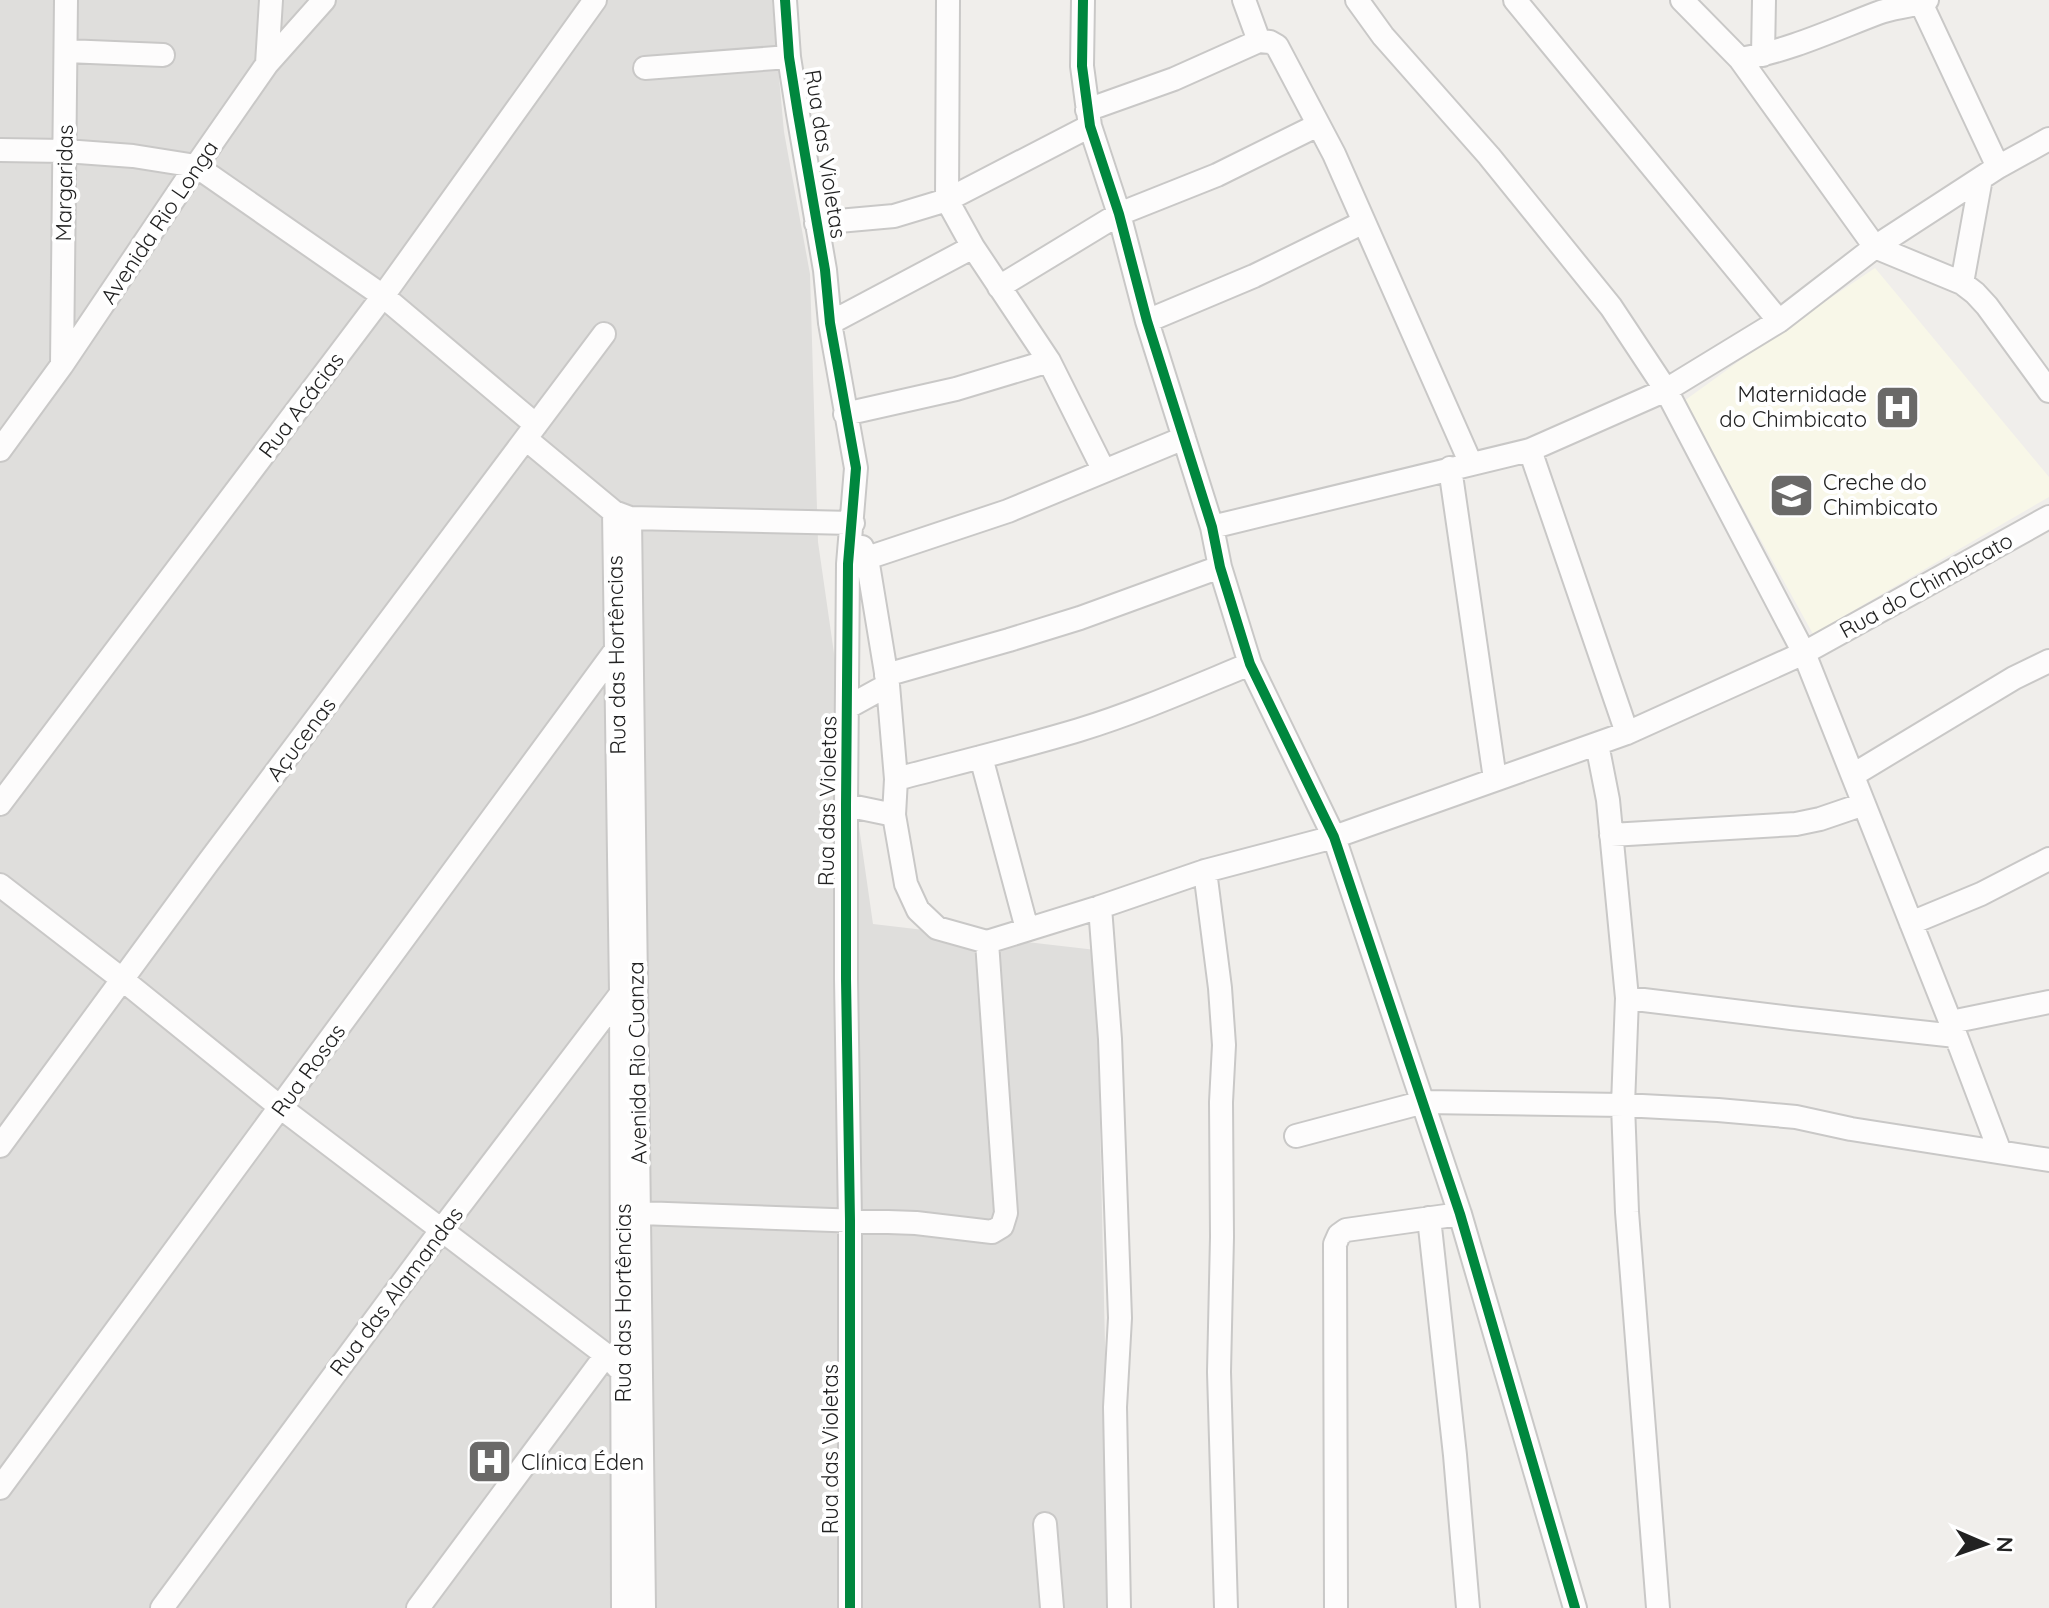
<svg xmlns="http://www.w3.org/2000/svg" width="2049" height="1608" font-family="Quicksand,sans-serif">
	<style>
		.residential { fill: #dfdedc }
		.education { fill: #f8f7e8 }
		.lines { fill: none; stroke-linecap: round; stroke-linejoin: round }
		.minor-casing { stroke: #c9c8c7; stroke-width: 26 }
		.minor { stroke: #fdfcfc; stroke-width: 22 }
		.cycleway-casing { stroke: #fff; stroke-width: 15 }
		.cycleway { stroke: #00873e; stroke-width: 10 }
		.labels { text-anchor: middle; stroke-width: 8; stroke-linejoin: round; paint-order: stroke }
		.street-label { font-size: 22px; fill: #222; stroke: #fff }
		.poi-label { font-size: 22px; fill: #222; stroke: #fff; text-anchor: start }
	</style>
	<rect width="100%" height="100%" fill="#f0eeeb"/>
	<!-- residential -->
	<path class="residential" d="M 0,0 L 772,0 L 784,132 L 810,274 L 818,542 L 873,924 L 1096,950 L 1111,1608 L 0,1608 Z"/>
	<!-- education -->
	<path class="education" d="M 1875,268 L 2049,477 L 2049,497 L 1813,634 L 1684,401 L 1771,338 Z"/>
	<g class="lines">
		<defs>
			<path id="minor" d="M 785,0 L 789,57 L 798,114 L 825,270 L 830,323 L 856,468 L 848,564 L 846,805 L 846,979 L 850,1220 L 850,1608
				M 948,0 L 947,200 L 973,247 L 1049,361 L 1104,471
				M 1083,0 L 1082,66 L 1090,126 L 1119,214 L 1147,321 L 1212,527 L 1220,567 L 1250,664 L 1334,837 L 1460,1214 L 1575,1608
				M 1357,0 L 1383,36 L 1489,156 L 1611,307 L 1666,390 L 1804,653 L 1956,1036 L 2000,1152
				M 1515,0 L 1779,321
				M 1682,0 L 1740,59 L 1875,247 L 1962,283 L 1975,293 L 1987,306 L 2049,391
				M 1921,3 L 1998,167
				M 1259,41 L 1270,42 L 1277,46 L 1334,154 L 1471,464
				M 66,51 L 163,55
				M 1763,55 L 1764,0
				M 1740,59 C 1789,51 1833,30 1878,13 C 1894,7 1912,7 1927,0
				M 267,64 L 271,0
				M 645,68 L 789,57
				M 1087,110 L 1174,79 L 1259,41 L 1244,0
				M 0,150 L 65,151 L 133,156 L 196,166 L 383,296 L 536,425
				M 816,223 L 894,216 L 947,200 L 1090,126
				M 1962,283 L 1981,178
				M 999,287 L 1119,214 L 1217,175 L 1318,125
				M 1147,321 L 1254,276 L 1364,222
				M 830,323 L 973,247
				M 62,364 L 66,0
				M 845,414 L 956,389 L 1049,361
				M 526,439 L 614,512
				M 0,450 L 62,365 L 196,166 L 267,64 L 324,0
				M 1530,450 L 1627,733
				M 1450,468 L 1495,779
				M 630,518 L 644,1608
				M 1212,527 L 1530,450 L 1666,390 L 1779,321 L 1875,247 L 1998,167 L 2049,139
				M 862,547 L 867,558 L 1008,511 L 1184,438
				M 848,564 L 867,558 L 888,685 L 896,779 L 894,815 L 906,884 L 918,910 L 937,928 L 987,942 L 1100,907 L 1205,871 L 1334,837 L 1627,733 L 1804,653 L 2049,517
				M 886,675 L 1009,640 L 1080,618 L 1220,567
				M 848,707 L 888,685
				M 1597,744 L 1608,800 L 1627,998 L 1623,1105 L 1627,1212 L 1658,1608
				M 981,757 L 1027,929
				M 1853,775 L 2014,678 L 2049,661
				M 896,779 C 957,763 1019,748 1079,730 C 1138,712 1194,687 1250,664
				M 0,804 L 383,296 L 595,0
				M 846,805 L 894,815
				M 1611,835 L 1796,824 L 1820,819 L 1864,804
				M 1205,871 L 1220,988 L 1224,1045 L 1221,1102 L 1222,1237 L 1219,1372 L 1226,1608
				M 0,885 L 123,980 L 280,1107 L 606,1355 L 627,1377
				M 1100,907 L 1110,1039 L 1120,1318 L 1115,1407 L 1119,1608
				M 1911,923 L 1981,894 L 2049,859
				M 1627,998 L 1791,1018 L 1956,1036
				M 1951,1022 L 2049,1002
				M 1296,1136 L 1424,1102 L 1623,1105 L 1718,1110 L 1796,1117 L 1851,1129 L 2049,1160
				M 0,1146 L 207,864 L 604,334
				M 640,1213 L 916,1223 L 992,1232 L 1002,1226 L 1006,1213 L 987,942
				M 1429,1218 L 1455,1455 L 1468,1608
				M 0,1488 L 615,651
				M 1045,1524 L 1052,1608
				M 162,1608 L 442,1229 L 623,991
				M 418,1608 L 606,1355
				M 623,1608 L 621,993 L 614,512 L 630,518 L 853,523
				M 1336,1608 L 1335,1244 L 1339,1235 L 1346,1230 L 1460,1214"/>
		</defs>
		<!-- minor casing -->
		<use href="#minor" class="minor-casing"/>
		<!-- minor -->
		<use href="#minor" class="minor"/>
		<defs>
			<path id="cycleway" d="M 785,0 L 789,57 L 798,114 L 825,270 L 830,323 L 856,468 L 848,564 L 846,805 L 846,979 L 850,1220 L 850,1608
				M 1083,0 L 1082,66 L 1090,126 L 1119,214 L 1147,321 L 1212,527 L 1220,567 L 1250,664 L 1334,837 L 1460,1214 L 1575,1608"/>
		</defs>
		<!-- cycleway casing -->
		<use href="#cycleway" class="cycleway-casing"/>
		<!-- cycleway -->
		<use href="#cycleway" class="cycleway"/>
	</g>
	<!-- icons -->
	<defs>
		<symbol id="hospital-square" viewBox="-11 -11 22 22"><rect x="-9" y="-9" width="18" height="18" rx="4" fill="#6a6968" stroke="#fff"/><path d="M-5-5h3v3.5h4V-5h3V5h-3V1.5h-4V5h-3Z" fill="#fff"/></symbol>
		<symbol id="school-square" viewBox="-11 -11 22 22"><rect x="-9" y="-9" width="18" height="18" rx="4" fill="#6a6968" stroke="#fff"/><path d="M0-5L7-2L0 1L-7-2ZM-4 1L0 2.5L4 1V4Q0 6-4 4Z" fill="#fff"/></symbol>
	</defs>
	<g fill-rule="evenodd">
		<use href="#hospital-square" x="1872" y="382" width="51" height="51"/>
		<use href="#school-square" x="1766" y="470" width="51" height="51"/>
		<use href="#hospital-square" x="464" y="1436" width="51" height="51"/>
	</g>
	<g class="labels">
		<!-- street labels -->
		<g class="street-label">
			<text transform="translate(826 154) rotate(81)" y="8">Rua das Violetas</text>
			<text transform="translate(64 183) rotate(-89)" y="8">Margaridas</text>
			<text transform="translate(159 222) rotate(-56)" y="8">Avenida Rio Longa</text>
			<text transform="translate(301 405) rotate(-53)" y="8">Rua Acácias</text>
			<text transform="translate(1926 585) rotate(-29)" y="8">Rua do Chimbicato</text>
			<text transform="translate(616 655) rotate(-91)" y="8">Rua das Hortências</text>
			<text transform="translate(301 739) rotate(-53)" y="8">Açucenas</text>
			<text transform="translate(827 801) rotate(-89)" y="8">Rua das Violetas</text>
			<text transform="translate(637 1063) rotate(-91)" y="8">Avenida Rio Cuanza</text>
			<text transform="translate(308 1070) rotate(-54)" y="8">Rua Rosas</text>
			<text transform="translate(396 1291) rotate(-53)" y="8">Rua das Alamandas</text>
			<text transform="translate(623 1303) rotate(-90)" y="8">Rua das Hortências</text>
			<text transform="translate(830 1449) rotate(-90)" y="8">Rua das Violetas</text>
		</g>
		<!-- poi labels -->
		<g class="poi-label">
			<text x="1867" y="402" text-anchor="end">Maternidade<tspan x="1867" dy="25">do Chimbicato</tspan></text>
			<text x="1823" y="490">Creche do<tspan x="1823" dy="25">Chimbicato</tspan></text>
			<text x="521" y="1470">Clínica Éden</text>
		</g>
	</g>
	<!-- north arrow -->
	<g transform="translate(1985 1544) rotate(92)" stroke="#ffffff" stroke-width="6" paint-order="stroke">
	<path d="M0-6L14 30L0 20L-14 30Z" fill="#222222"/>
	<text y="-12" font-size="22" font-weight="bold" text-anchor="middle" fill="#222222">N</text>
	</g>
</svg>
